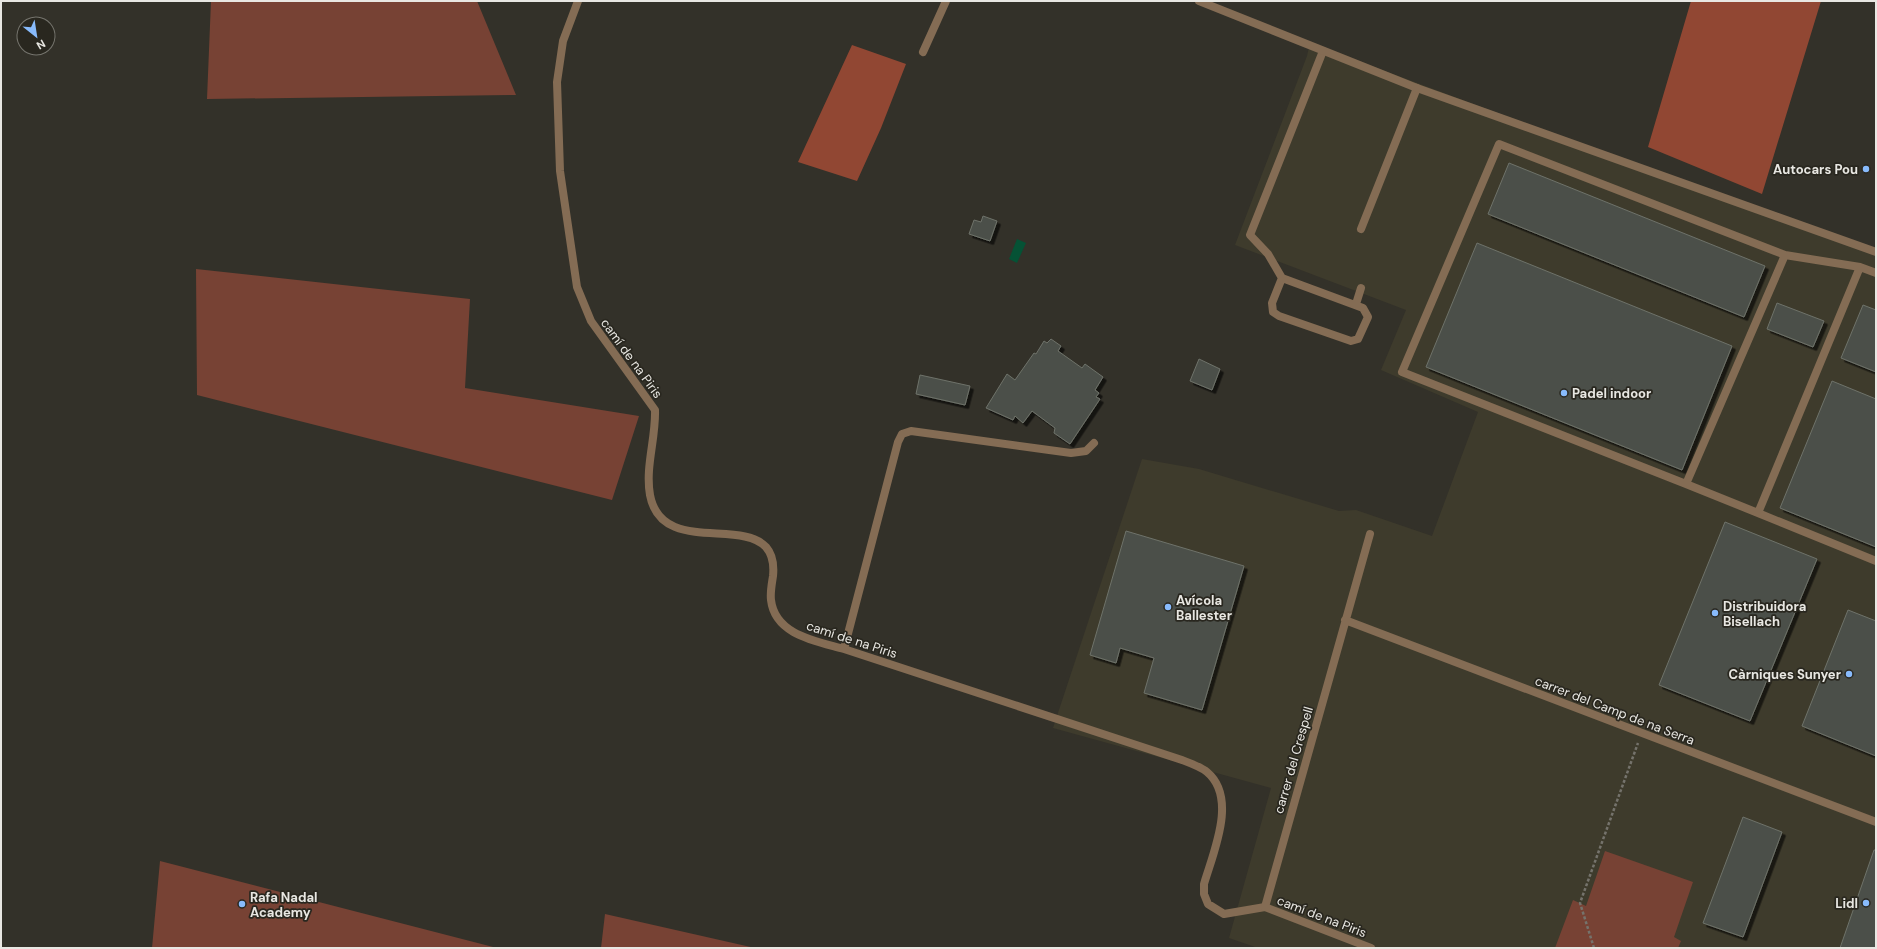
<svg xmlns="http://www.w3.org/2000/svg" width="1877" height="949" font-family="'DM Sans',sans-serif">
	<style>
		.built { fill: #3e3b2c }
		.green { fill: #774234 }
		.forest { fill: #914733 }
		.water { fill: #055235 }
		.building { fill: #4c5048; stroke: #6e726a; filter: url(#shadow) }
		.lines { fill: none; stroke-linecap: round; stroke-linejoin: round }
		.path { stroke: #75736c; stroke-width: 2.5; stroke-dasharray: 3 2; stroke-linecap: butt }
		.service { stroke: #846c54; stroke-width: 8 }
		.minor { stroke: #846c54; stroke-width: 8 }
		.poi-dot { fill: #88bbfc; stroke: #29271f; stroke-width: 1.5 }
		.labels { text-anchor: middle; stroke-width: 3.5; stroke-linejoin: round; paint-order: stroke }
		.poi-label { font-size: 13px; font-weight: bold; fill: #e8e7e2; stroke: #29271f; text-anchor: start }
		.street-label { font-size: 13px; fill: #e8e7e2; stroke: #29271f }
	</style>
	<defs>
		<filter id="shadow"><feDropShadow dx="3.5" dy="3.5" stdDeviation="0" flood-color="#0009"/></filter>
	</defs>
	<rect width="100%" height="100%" fill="#333129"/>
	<!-- built -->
	<path class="built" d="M 1310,43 L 1876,254 L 1876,948 L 1258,948 L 1229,938 L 1271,788 L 1053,728 L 1142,459 L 1199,469 L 1339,511 L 1356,510 L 1432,536 L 1478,412 L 1381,370 L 1406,310 L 1235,245 L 1307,56 Z"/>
	<!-- green -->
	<path class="green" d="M 211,1 L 477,1 L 516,95 L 207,99 Z
		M 196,269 L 470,299 L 465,388 L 639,416 L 612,500 L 197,395 Z
		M 1605,851 L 1693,882 L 1674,937 L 1681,941 L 1678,948 L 1555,948 L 1573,900 L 1586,906 Z
		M 160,861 L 497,948 L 152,948 Z
		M 605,914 L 755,948 L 601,948 Z"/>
	<!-- forest -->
	<path class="forest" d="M 1691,1 L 1821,1 L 1762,194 L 1648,147 Z
		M 852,45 L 906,64 L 881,128 L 857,181 L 798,162 Z"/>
	<!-- water -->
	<path class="water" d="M 1017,239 L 1026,243 L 1017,263 L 1009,259 Z"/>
	<!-- building -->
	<path class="building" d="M 1509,163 L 1765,266 L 1744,317 L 1488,214 Z
		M 983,216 L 997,221 L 990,241 L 969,234 L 974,220 L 981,222 Z
		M 1477,243 L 1732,346 L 1682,470 L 1426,367 Z
		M 1777,303 L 1824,321 L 1813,347 L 1767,329 Z
		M 1863,305 L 1876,310 L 1876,372 L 1841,358 Z
		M 1051,339 L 1061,346 L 1058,351 L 1082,368 L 1085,364 L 1103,377 L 1095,390 L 1099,393 L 1096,397 L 1100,399 L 1070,444 L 1054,433 L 1055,428 L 1032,411 L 1023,423 L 1015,416 L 1013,420 L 986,408 L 1007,374 L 1015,380 L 1034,353 L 1036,354 L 1044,341 L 1047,343 Z
		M 1199,359 L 1220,369 L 1212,390 L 1190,381 Z
		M 920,375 L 970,386 L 965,405 L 916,394 Z
		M 1832,381 L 1876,399 L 1876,547 L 1780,508 Z
		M 1725,522 L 1817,559 L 1750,721 L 1659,685 Z
		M 1126,531 L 1244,566 L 1202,710 L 1144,693 L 1154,658 L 1120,648 L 1116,663 L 1090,655 Z
		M 1848,610 L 1876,621 L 1876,756 L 1802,726 Z
		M 1743,817 L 1782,832 L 1743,937 L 1703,923 Z
		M 1874,850 L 1876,850 L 1876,948 L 1840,948 Z"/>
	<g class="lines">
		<!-- path -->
		<path class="path" d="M 1594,948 L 1580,903 L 1638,743"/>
		<!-- service -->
		<path class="service" d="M 578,1 L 563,41 L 557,82 L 560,171 L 577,287 L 591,321 L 655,410 C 656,438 645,467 650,495 C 661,554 740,519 766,547 C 773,555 774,566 773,576 C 772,583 770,592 771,600 C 775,635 816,641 844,649 L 1182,760 C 1190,763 1201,767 1207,772 C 1238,798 1213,853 1204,884 L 1204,894 L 1208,904 L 1224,914 L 1265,907
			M 1361,229 L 1417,88
			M 1876,273 L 1860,267 L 1758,513 L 1876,561
			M 1282,278 L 1363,308 L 1368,317 L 1358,339 L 1351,341 L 1279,316 L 1273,312 L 1272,303 L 1282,278 L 1268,254 L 1250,235 L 1323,51
			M 1356,304 L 1361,288
			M 1686,484 L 1402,372 L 1499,144 L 1785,255
			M 1758,513 L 1686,484 L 1785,255 L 1860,267
			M 844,649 L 898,442 L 902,434 L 911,431 L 1071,453 L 1086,451 L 1094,443"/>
		<!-- minor -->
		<path class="minor" d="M 1199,1 L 1417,88 L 1876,252
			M 923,52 L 946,1
			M 1370,534 L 1265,907 L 1371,948
			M 1345,620 L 1876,822"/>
	</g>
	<!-- markers -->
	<g class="poi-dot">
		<circle cx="1866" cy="169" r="4"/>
		<circle cx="1564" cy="393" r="4"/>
		<circle cx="1168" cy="607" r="4"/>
		<circle cx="1715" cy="613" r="4"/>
		<circle cx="1849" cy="674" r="4"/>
		<circle cx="1866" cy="903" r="4"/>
		<circle cx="242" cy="904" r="4"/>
	</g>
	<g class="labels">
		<!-- poi labels -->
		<g class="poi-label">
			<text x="1858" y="174" text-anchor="end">Autocars Pou</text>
			<text x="1572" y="398">Padel indoor</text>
			<text x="1176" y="605">Avícola<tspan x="1176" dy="15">Ballester</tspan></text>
			<text x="1723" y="611">Distribuidora<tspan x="1723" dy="15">Bisellach</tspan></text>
			<text x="1841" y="679" text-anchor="end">Càrniques Sunyer</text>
			<text x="250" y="902">Rafa Nadal<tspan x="250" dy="15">Academy</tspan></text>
			<text x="1858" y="908" text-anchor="end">Lidl</text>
		</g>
		<!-- street labels -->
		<g class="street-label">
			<text transform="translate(632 358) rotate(54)" y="5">camí de na Piris</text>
			<text transform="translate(852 639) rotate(18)" y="5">camí de na Piris</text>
			<text transform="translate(1615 710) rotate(21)" y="5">carrer del Camp de na Serra</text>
			<text transform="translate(1293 760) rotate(-74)" y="5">carrer del Crespell</text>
			<text transform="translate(1322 916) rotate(21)" y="5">camí de na Piris</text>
		</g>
	</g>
	<!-- border -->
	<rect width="1877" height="949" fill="none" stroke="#e8e7e2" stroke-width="4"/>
	<!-- north arrow -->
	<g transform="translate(36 36) rotate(150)"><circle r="19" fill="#29271f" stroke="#75746d"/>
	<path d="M0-3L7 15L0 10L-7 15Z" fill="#88bbfc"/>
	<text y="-6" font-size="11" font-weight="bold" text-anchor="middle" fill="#e8e7e2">N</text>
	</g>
</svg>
